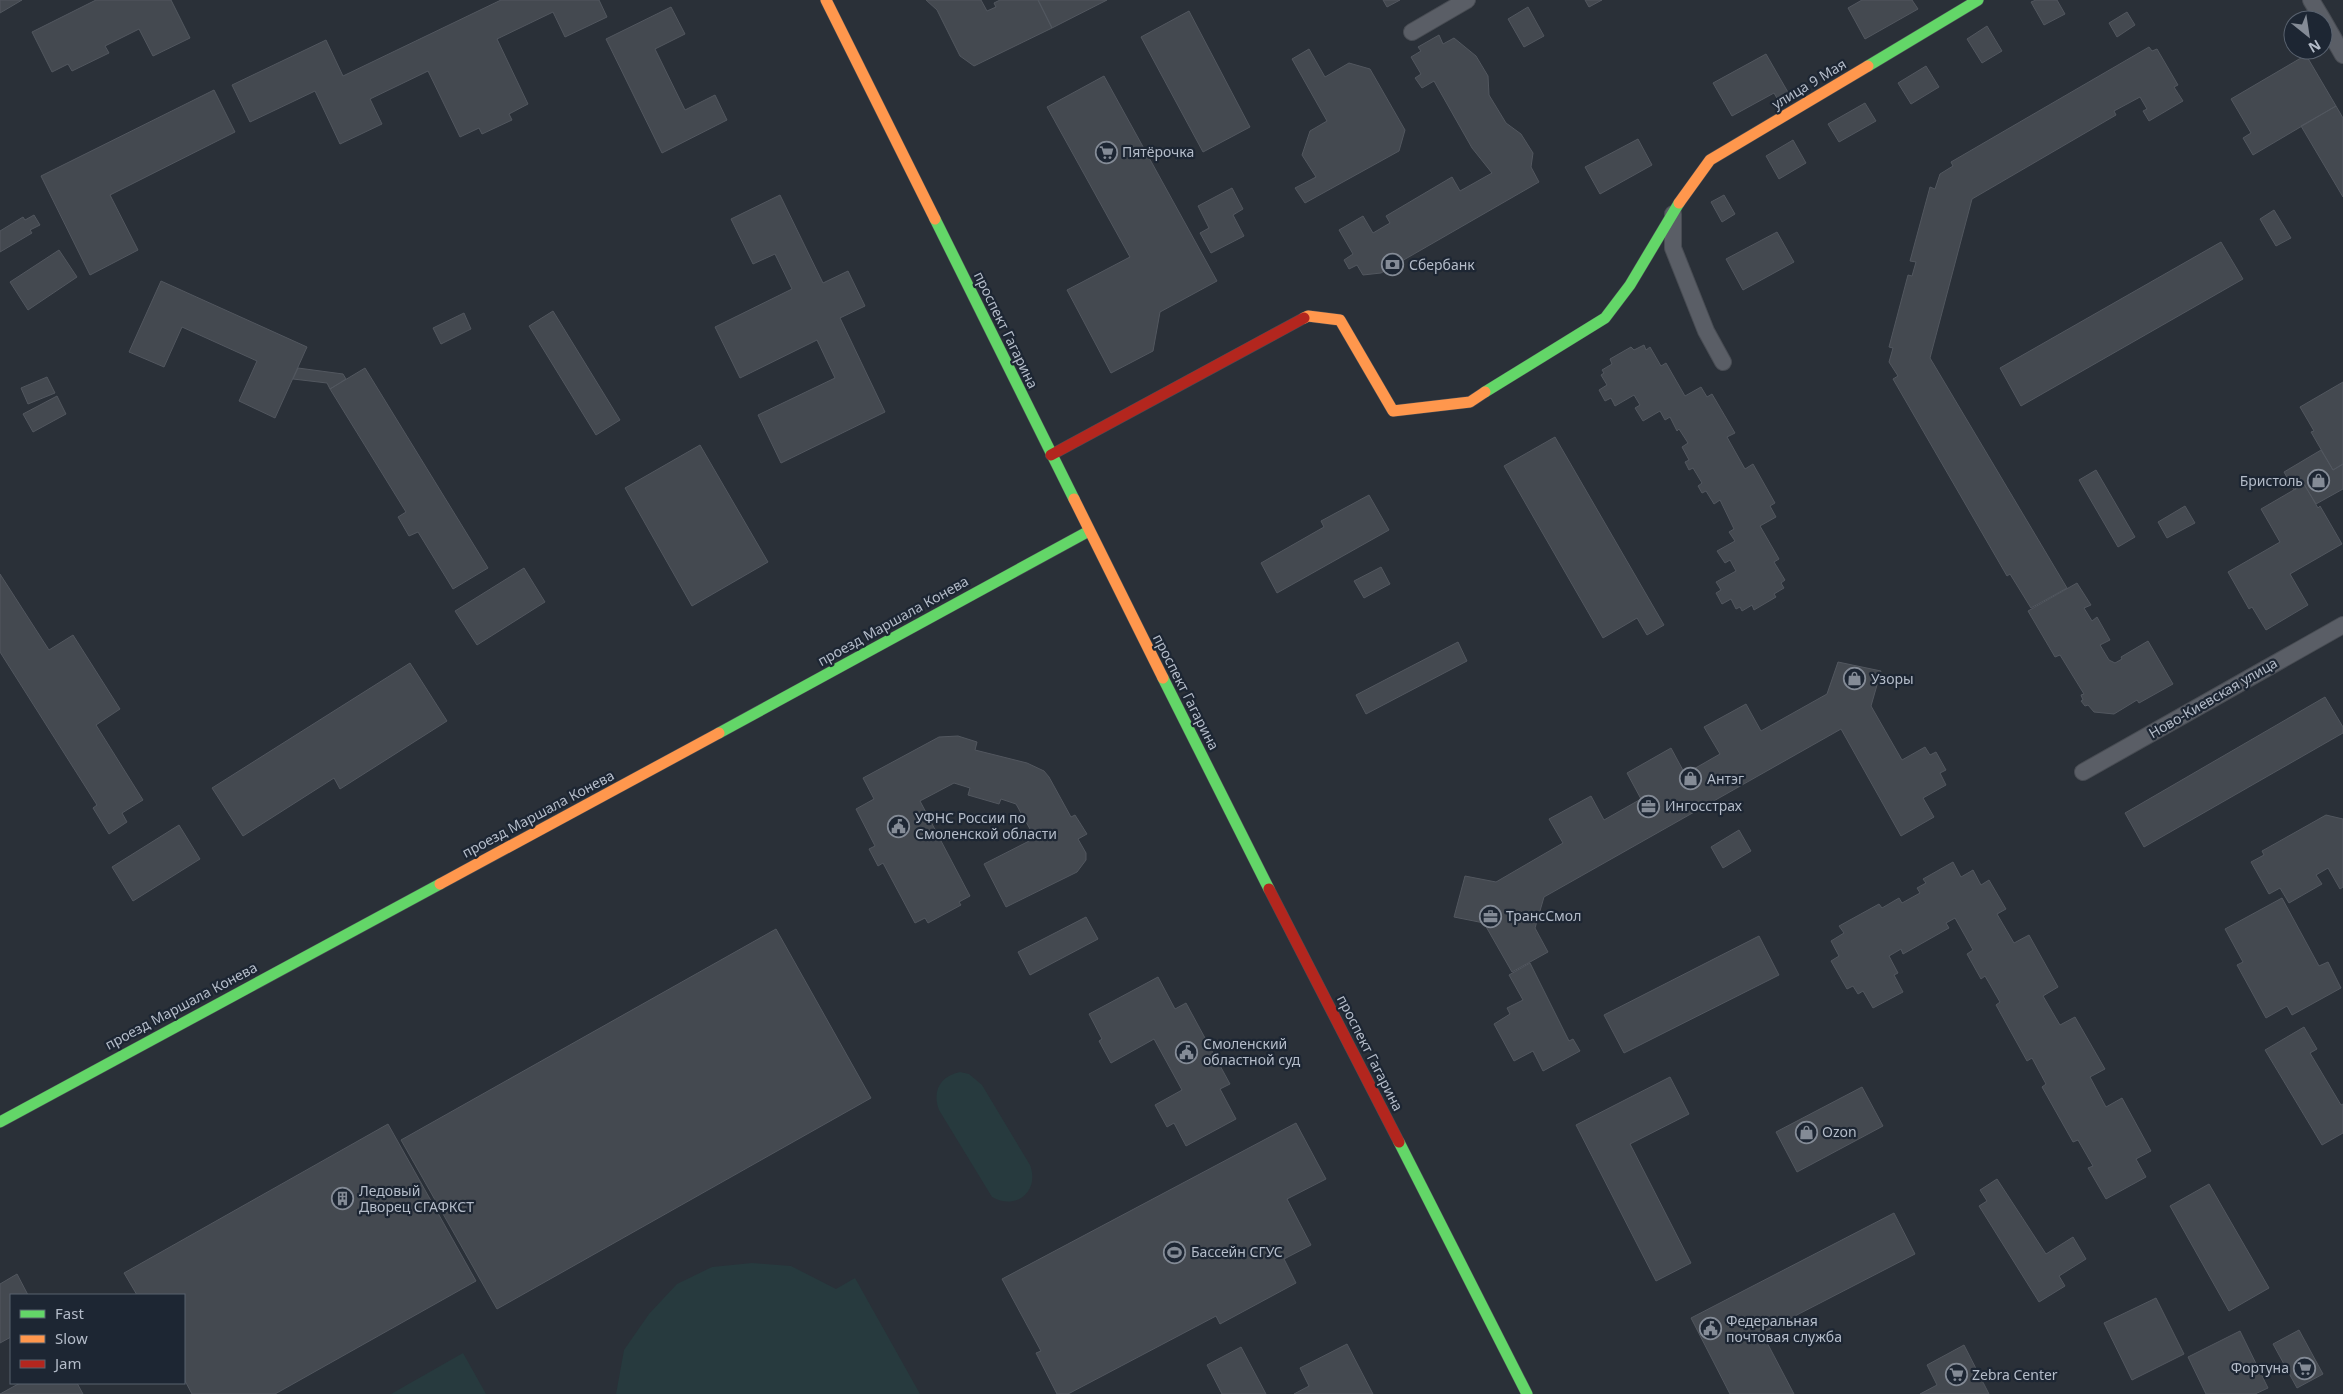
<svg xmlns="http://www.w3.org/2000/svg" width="2343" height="1394" font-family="'Noto Sans',sans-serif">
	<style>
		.green { fill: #273a3e }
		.building { fill: #444950; stroke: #52575f }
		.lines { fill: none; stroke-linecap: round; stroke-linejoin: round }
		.street-casing { stroke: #484c53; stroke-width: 18 }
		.fast-casing { stroke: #484c53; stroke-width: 12 }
		.slow-casing { stroke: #484c53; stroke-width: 12 }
		.jam-casing { stroke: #484c53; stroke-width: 12 }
		.street { stroke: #5a5e66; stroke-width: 16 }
		.fast { stroke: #63d668; stroke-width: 11 }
		.slow { stroke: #ff974d; stroke-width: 11 }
		.jam { stroke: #b3261e; stroke-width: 11 }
		.labels { text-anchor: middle; stroke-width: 4.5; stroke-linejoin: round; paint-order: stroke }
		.street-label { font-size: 14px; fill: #b4bcc9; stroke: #1d2633 }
		.poi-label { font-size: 14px; fill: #b4bcc9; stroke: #1d2633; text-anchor: start }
	</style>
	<rect width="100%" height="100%" fill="#2a3038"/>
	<!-- green -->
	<path class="green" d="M 960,1072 L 969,1074 L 982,1085 L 1030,1165 C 1040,1191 1016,1211 992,1197 L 939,1110 C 932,1091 940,1076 960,1072 Z
		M 752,1263 L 791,1266 L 836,1289 L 855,1278 L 920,1394 L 616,1394 L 624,1350 L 649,1314 L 677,1284 L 712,1267 Z
		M 463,1353 L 486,1394 L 391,1394 Z"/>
	<!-- building -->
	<path class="building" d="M 0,0 L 22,0 L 0,13 Z
		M 96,0 L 171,0 L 190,38 L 153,56 L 139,29 L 105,46 L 109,53 L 72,71 L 68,64 L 52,72 L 32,32 Z
		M 501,0 L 599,0 L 607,17 L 565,37 L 553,12 L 497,39 L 528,104 L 509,114 L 512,120 L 482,134 L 479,128 L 460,137 L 428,71 L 370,99 L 382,124 L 340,144 L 315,91 L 250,122 L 232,85 L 326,40 L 343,76 Z
		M 926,0 L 981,0 L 987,11 L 996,7 L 994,3 L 1000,0 L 1038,0 L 1052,28 L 974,66 L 960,56 L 937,10 Z
		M 1038,0 L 1107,0 L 1052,28 Z
		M 1383,0 L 1400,0 L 1387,7 Z
		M 1585,0 L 1602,0 L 1589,7 Z
		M 1862,0 L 1912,0 L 1918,9 L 1865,39 L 1848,8 Z
		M 2036,0 L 2057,0 L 2065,14 L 2044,25 L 2031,2 Z
		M 671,7 L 685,34 L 655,49 L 685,110 L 715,95 L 727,120 L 662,153 L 606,39 Z
		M 1528,7 L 1544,36 L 1524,47 L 1508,19 Z
		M 1189,11 L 1250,127 L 1203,152 L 1141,37 Z
		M 2127,12 L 2135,25 L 2117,37 L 2109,23 Z
		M 1987,26 L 2002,51 L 1982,63 L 1967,39 Z
		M 1439,35 L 1443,44 L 1454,38 L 1476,56 L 1488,76 L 1489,95 L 1506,123 L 1521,134 L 1533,153 L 1531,167 L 1539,182 L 1381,273 L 1363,275 L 1357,265 L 1349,269 L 1344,260 L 1353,254 L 1339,230 L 1363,216 L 1373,233 L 1390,223 L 1386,216 L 1452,177 L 1460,191 L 1492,173 L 1472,148 L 1434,81 L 1422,88 L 1415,78 L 1421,74 L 1411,57 L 1421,51 L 1418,47 Z
		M 2149,47 L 2152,51 L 2157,49 L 2178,85 L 2174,87 L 2183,101 L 2149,121 L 2143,111 L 2147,109 L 2140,97 L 2114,111 L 2116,115 L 1972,199 L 1930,358 L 2067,588 L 2031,608 L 2010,574 L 2007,576 L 1893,379 L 1898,376 L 1889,362 L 1893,348 L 1889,347 L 1908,275 L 1912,276 L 1916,262 L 1910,261 L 1930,187 L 1935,189 L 1940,174 L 1953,166 L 1951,162 Z
		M 1309,49 L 1325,77 L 1349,63 L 1370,69 L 1405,130 L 1399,151 L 1305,203 L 1295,188 L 1316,177 L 1302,155 L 1310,131 L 1327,121 L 1292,59 Z
		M 1766,54 L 1789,94 L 1778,100 L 1774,93 L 1732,116 L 1713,83 Z
		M 2306,55 L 2336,106 L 2253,155 L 2243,138 L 2251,133 L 2231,99 Z
		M 1926,66 L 1939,87 L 1911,104 L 1898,83 Z
		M 1104,76 L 1217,281 L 1160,312 L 1153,351 L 1111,373 L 1067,290 L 1130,257 L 1047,107 Z
		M 214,90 L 235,132 L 110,195 L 138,250 L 90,275 L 41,176 Z
		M 1865,103 L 1876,121 L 1839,142 L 1828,124 Z
		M 2336,106 L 2343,118 L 2343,197 L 2301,126 Z
		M 1638,139 L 1652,165 L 1600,194 L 1585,167 Z
		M 1793,140 L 1806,163 L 1779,179 L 1766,156 Z
		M 1232,188 L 1243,209 L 1233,215 L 1244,236 L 1211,253 L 1200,233 L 1209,228 L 1198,206 Z
		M 780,195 L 823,283 L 848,271 L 865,306 L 840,318 L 885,412 L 781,463 L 758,415 L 835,378 L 817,340 L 740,378 L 715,327 L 792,289 L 775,254 L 753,264 L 731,219 Z
		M 1724,195 L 1735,214 L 1722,222 L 1711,202 Z
		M 2274,210 L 2291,238 L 2276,246 L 2260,219 Z
		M 34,215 L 40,225 L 30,230 L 32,233 L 0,252 L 0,231 L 23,217 L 25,220 Z
		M 1777,232 L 1794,262 L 1743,290 L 1726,259 Z
		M 2221,242 L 2243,279 L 2021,406 L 2000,368 Z
		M 59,250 L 77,277 L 28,310 L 10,282 Z
		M 161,281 L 307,347 L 275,418 L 239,401 L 257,361 L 182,327 L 164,367 L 129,352 Z
		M 553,311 L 620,420 L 596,435 L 529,326 Z
		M 464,313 L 471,329 L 441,344 L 433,328 Z
		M 1644,345 L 1646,350 L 1650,347 L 1661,366 L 1666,363 L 1685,396 L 1701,387 L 1707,397 L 1712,394 L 1735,433 L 1727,437 L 1745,469 L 1753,464 L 1775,503 L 1770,506 L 1776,517 L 1760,526 L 1779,559 L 1774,562 L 1785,580 L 1781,583 L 1784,588 L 1774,594 L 1776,597 L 1754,610 L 1752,605 L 1742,611 L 1740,607 L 1736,609 L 1731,599 L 1722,604 L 1716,593 L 1721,590 L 1716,582 L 1736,571 L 1730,560 L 1725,563 L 1717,551 L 1735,541 L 1729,532 L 1734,529 L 1720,500 L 1714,504 L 1706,491 L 1702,493 L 1698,486 L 1702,483 L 1693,468 L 1689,470 L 1685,462 L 1689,460 L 1682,447 L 1688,443 L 1679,429 L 1677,431 L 1670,417 L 1665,420 L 1660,411 L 1643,421 L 1635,408 L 1640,405 L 1634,395 L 1615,406 L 1611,398 L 1605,401 L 1599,390 L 1607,385 L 1601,375 L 1604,373 L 1602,370 L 1612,364 L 1610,359 L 1631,347 L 1634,350 Z
		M 298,368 L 343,374 L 346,379 L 330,389 L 327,383 L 293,379 Z
		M 365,368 L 488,568 L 453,589 L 418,532 L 409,536 L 398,517 L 406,512 L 330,389 Z
		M 47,377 L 55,393 L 28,404 L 21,388 Z
		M 2343,382 L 2343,464 L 2333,470 L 2311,432 L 2314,431 L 2300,407 Z
		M 57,396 L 66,414 L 33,432 L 23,414 Z
		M 1555,437 L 1664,625 L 1647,635 L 1637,618 L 1603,638 L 1504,466 Z
		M 700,445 L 768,562 L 692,606 L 625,488 Z
		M 2321,450 L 2333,470 L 2343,464 L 2343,489 L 2316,504 L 2304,484 L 2294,490 L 2284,472 Z
		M 2096,470 L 2135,537 L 2118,547 L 2079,480 Z
		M 2304,484 L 2318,508 L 2320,506 L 2342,544 L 2290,574 L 2308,605 L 2266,630 L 2252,607 L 2249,609 L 2228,572 L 2280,542 L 2261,509 Z
		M 1369,495 L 1389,530 L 1277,593 L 1261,563 L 1324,527 L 1321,521 Z
		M 2185,506 L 2195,523 L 2167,538 L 2158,522 Z
		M 1381,567 L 1390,584 L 1364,598 L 1354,581 Z
		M 524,568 L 545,602 L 477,645 L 455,611 Z
		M 0,574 L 49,650 L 73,635 L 120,709 L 96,725 L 143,800 L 122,813 L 127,822 L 109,834 L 93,808 L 97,805 L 0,652 Z
		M 2077,583 L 2091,605 L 2084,608 L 2092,621 L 2097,617 L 2110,640 L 2100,645 L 2109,660 L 2115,663 L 2122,659 L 2121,657 L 2148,641 L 2173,684 L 2139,703 L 2137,700 L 2114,714 L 2094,712 L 2088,705 L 2085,706 L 2081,701 L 2083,700 L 2081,695 L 2084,694 L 2060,655 L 2055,657 L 2028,611 Z
		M 1458,642 L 1467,661 L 1366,714 L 1356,695 Z
		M 1838,662 L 1881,671 L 1871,706 L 1902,760 L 1925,747 L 1930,755 L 1936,752 L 1946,770 L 1940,773 L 1946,785 L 1923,798 L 1934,817 L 1901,836 L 1841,729 L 1544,897 L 1535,928 L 1548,952 L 1512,972 L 1484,923 L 1454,917 L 1465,876 L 1496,882 L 1563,843 L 1549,819 L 1591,796 L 1604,820 L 1641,799 L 1627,773 L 1671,748 L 1685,774 L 1720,754 L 1704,727 L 1746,704 L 1761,731 L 1827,694 Z
		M 410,663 L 447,721 L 340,789 L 334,778 L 243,836 L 212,788 Z
		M 2325,697 L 2343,727 L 2343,733 L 2144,847 L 2125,813 Z
		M 958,736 L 977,742 L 975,750 L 1027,763 L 1044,771 L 1049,777 L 1071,817 L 1075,815 L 1087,834 L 1078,839 L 1086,853 L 1086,860 L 1077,872 L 1006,907 L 984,864 L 1035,838 L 1016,804 L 1001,799 L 999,804 L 968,795 L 970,788 L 954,783 L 920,801 L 970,896 L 959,902 L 961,905 L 928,923 L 925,918 L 915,923 L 883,863 L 878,866 L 869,849 L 875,846 L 856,809 L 874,799 L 863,778 L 939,737 Z
		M 2326,815 L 2343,819 L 2343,887 L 2340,889 L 2328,868 L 2316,875 L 2322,884 L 2289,903 L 2280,888 L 2269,894 L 2251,862 L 2264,855 L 2262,851 Z
		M 179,825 L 200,859 L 133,901 L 112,867 Z
		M 1739,830 L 1751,851 L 1723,868 L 1711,847 Z
		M 1953,862 L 1961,877 L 1973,870 L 1981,885 L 1989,880 L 2006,909 L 1997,914 L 2014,943 L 2029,935 L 2058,987 L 2043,996 L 2060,1025 L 2075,1017 L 2105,1069 L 2090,1077 L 2106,1107 L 2122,1098 L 2151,1151 L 2136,1159 L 2146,1177 L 2106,1199 L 2088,1168 L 2093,1166 L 2078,1140 L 2073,1142 L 2042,1087 L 2046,1084 L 2032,1058 L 2027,1061 L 1996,1005 L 2000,1002 L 1985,976 L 1981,979 L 1967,954 L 1973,950 L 1955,918 L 1946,923 L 1949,928 L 1903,954 L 1901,949 L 1889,956 L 1898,973 L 1894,975 L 1903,992 L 1873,1008 L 1863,991 L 1858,994 L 1853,986 L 1847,989 L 1831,961 L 1839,956 L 1831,941 L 1844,933 L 1839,926 L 1879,904 L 1882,908 L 1899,898 L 1902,903 L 1920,893 L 1917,888 L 1926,883 L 1923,879 Z
		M 2282,898 L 2319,966 L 2328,962 L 2341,988 L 2292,1015 L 2287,1006 L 2266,1018 L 2237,965 L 2243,962 L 2225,929 Z
		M 1086,917 L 1098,939 L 1030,975 L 1018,952 Z
		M 776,929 L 871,1098 L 497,1309 L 401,1140 Z
		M 1759,936 L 1779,975 L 1624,1053 L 1604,1015 Z
		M 1530,963 L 1569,1041 L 1573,1039 L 1580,1051 L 1543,1071 L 1533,1051 L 1514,1061 L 1494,1024 L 1510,1014 L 1507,1008 L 1523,1000 L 1509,975 Z
		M 1158,977 L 1175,1009 L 1186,1003 L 1230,1084 L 1220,1089 L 1236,1119 L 1186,1146 L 1174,1123 L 1167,1127 L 1155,1105 L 1182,1090 L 1154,1039 L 1111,1063 L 1099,1041 L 1102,1039 L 1089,1014 Z
		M 2304,1027 L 2317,1049 L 2310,1053 L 2341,1105 L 2343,1104 L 2343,1133 L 2322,1145 L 2265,1050 Z
		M 1670,1077 L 1689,1114 L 1630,1144 L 1691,1263 L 1656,1281 L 1576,1125 Z
		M 1862,1087 L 1883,1126 L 1797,1172 L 1776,1132 Z
		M 1296,1123 L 1326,1179 L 1287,1199 L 1311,1245 L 1284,1259 L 1296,1283 L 1220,1324 L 1216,1316 L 1068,1394 L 1057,1394 L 1036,1353 L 1041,1351 L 1002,1279 Z
		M 388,1124 L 476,1281 L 275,1394 L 192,1394 L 184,1379 L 184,1295 L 137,1295 L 124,1273 Z
		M 1997,1179 L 2046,1254 L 2073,1237 L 2086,1259 L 2059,1276 L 2065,1286 L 2039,1302 L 1979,1206 L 1987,1201 L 1980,1190 Z
		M 2209,1184 L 2269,1288 L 2229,1311 L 2170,1206 Z
		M 1894,1213 L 1915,1254 L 1762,1333 L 1794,1394 L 1730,1394 L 1691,1318 Z
		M 17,1274 L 28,1295 L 11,1295 L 11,1337 L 0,1343 L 0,1284 Z
		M 2156,1298 L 2184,1354 L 2132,1380 L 2104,1323 Z
		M 2299,1330 L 2323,1374 L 2297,1388 L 2273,1344 Z
		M 2240,1331 L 2268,1388 L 2255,1394 L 2206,1394 L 2188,1357 Z
		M 1347,1344 L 1373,1394 L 1294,1394 L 1309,1386 L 1300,1368 Z
		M 1964,1345 L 1989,1394 L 1920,1394 L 1937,1385 L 1927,1365 Z
		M 1241,1347 L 1266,1394 L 1222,1394 L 1207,1365 Z
		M 20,1383 L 77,1383 L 83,1394 L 0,1394 Z"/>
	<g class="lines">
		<defs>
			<path id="street" d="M 2311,0 L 2323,20
				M 2323,20 L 2343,55
				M 1412,32 L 1467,0
				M 1673,214 L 1673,248 L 1706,331 L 1723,362
				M 2083,772 L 2343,625"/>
			<path id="fast" d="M 1868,66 L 1978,0
				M 935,219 L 1074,499
				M 1485,392 L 1605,318 L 1630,285 L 1679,203
				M 1163,678 L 1269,889
				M 719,733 L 1089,531
				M 0,1122 L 440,884
				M 1399,1142 L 1527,1394"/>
			<path id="slow" d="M 826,0 L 935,219
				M 1679,203 L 1710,160 L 1868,66
				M 1304,318 L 1308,316 L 1340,320 L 1393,411 L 1470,402 L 1485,392
				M 1074,499 L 1163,678
				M 440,884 L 719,733"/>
			<path id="jam" d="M 1051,455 L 1304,318
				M 1269,889 L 1399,1142"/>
		</defs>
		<!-- street casing -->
		<use href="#street" class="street-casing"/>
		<!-- fast casing -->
		<use href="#fast" class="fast-casing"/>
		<!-- slow casing -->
		<use href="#slow" class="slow-casing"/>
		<!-- jam casing -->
		<use href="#jam" class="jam-casing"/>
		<!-- street -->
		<use href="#street" class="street"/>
		<!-- fast -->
		<use href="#fast" class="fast"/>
		<!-- slow -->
		<use href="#slow" class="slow"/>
		<!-- jam -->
		<use href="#jam" class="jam"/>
	</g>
	<!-- icons -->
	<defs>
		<symbol id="supermarket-ring" viewBox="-11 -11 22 22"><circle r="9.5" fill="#1d2633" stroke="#848b96" stroke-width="1.5"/><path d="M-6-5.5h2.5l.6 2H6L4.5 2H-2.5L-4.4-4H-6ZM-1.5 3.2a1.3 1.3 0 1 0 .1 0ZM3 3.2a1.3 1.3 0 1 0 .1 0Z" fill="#848b96"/></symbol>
		<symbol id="bank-ring" viewBox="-11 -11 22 22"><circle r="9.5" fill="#1d2633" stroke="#848b96" stroke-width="1.5"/><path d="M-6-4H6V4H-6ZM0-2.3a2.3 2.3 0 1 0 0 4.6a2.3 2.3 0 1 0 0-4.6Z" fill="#848b96"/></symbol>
		<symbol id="shop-ring" viewBox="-11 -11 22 22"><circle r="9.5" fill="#1d2633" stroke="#848b96" stroke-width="1.5"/><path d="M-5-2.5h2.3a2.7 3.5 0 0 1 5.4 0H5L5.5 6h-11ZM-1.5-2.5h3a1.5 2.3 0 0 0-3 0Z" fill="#848b96"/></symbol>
		<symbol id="office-ring" viewBox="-11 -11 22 22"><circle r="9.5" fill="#1d2633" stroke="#848b96" stroke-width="1.5"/><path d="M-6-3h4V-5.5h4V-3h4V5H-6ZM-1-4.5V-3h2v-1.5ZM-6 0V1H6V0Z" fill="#848b96"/></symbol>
		<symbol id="civic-ring" viewBox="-11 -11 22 22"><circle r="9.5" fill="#1d2633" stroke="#848b96" stroke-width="1.5"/><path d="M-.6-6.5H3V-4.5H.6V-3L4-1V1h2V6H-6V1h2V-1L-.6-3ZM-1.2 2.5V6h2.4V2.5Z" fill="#848b96"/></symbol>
		<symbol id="building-ring" viewBox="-11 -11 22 22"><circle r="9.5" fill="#1d2633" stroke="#848b96" stroke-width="1.5"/><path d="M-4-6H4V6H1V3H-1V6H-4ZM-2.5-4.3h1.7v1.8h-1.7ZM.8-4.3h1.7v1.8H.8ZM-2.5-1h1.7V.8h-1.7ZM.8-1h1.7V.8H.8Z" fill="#848b96"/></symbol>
		<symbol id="stadium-ring" viewBox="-11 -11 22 22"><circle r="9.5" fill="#1d2633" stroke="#848b96" stroke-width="1.5"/><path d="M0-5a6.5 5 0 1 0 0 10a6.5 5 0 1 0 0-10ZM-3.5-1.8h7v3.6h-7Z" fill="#848b96"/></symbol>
	</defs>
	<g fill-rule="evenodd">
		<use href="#supermarket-ring" x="1094" y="140" width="25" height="25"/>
		<use href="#bank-ring" x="1380" y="252" width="25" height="25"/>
		<use href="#shop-ring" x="2306" y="468" width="25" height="25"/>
		<use href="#shop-ring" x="1842" y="666" width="25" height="25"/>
		<use href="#shop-ring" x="1678" y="766" width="25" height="25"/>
		<use href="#office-ring" x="1636" y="794" width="25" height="25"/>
		<use href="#civic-ring" x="886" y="814" width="25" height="25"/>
		<use href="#office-ring" x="1478" y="904" width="25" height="25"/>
		<use href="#civic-ring" x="1174" y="1040" width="25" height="25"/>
		<use href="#shop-ring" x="1794" y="1120" width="25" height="25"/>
		<use href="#building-ring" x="330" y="1186" width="25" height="25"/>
		<use href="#stadium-ring" x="1162" y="1240" width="25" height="25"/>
		<use href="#civic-ring" x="1698" y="1316" width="25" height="25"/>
		<use href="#supermarket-ring" x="2292" y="1356" width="25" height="25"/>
		<use href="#supermarket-ring" x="1944" y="1362" width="25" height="25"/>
	</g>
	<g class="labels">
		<!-- street labels -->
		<g class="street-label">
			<text transform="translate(1809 84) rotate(-31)" y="5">улица 9 Мая</text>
			<text transform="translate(1006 330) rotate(64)" y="5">проспект Гагарина</text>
			<text transform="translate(893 621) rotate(-29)" y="5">проезд Маршала Конева</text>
			<text transform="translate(1186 692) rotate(63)" y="5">проспект Гагарина</text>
			<text transform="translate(2213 698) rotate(-30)" y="5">Ново-Киевская улица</text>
			<text transform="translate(538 814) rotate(-28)" y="5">проезд Маршала Конева</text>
			<text transform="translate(181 1006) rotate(-28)" y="5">проезд Маршала Конева</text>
			<text transform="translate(1370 1053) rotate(63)" y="5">проспект Гагарина</text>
		</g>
		<!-- poi labels -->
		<g class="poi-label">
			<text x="1122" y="157">Пятёрочка</text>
			<text x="1409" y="270">Сбербанк</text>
			<text x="2303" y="486" text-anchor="end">Бристоль</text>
			<text x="1871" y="684">Узоры</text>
			<text x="1707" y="784">Антэг</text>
			<text x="1665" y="811">Ингосстрах</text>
			<text x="915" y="823">УФНС России по<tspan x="915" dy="16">Смоленской области</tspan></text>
			<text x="1506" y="921">ТрансСмол</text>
			<text x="1203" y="1049">Смоленский<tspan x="1203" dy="16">областной суд</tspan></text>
			<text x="1822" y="1137">Ozon</text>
			<text x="359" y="1196">Ледовый<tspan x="359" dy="16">Дворец СГАФКСТ</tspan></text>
			<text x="1191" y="1257">Бассейн СГУС</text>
			<text x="1726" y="1326">Федеральная<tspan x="1726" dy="16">почтовая служба</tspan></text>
			<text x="2289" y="1373" text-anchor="end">Фортуна</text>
			<text x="1972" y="1380">Zebra Center</text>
		</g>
	</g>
	<!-- legend -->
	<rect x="10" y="1294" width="175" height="90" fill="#1d2633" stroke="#59626f"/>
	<rect x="20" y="1310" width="25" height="8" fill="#63d668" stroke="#59626f"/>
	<text x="55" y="1319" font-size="15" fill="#b4bcc9">Fast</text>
	<rect x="20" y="1335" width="25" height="8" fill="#ff974d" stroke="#59626f"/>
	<text x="55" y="1344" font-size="15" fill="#b4bcc9">Slow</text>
	<rect x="20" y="1360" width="25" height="8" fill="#b3261e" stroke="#59626f"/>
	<text x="55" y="1369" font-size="15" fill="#b4bcc9">Jam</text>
	<!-- north arrow -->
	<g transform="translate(2308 35) rotate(150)"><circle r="24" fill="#1d2633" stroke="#59626f"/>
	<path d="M0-4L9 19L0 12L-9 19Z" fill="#848b96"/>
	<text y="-8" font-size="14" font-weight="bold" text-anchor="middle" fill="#b4bcc9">N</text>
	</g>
</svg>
